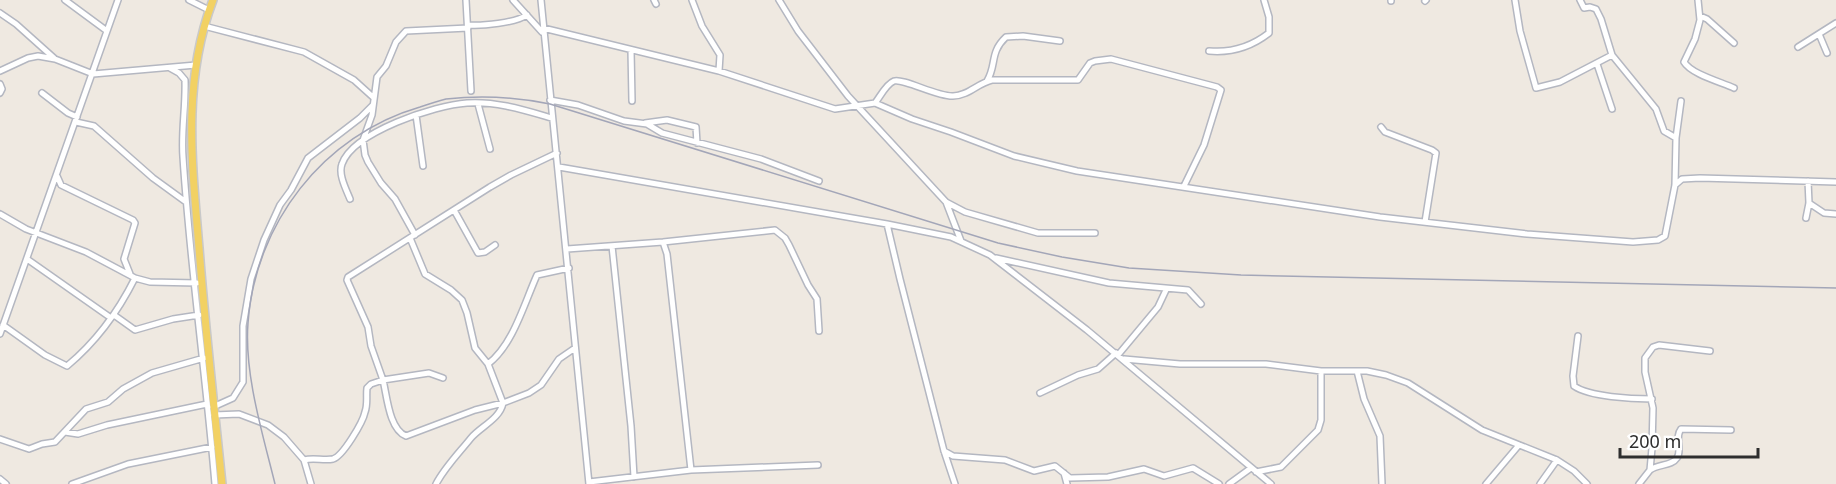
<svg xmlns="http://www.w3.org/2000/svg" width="1836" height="484" font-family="'Noto Sans',sans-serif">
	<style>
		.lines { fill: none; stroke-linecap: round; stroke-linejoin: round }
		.minor-casing { stroke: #b4b7c1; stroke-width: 8 }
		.major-casing { stroke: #c9c9c9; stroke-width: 10 }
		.minor { stroke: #fff; stroke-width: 5 }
		.major { stroke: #f2d163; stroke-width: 7 }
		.rail { stroke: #a3a6b8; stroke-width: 1.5 }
	</style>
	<rect width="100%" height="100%" fill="#efe9e1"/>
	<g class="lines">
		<defs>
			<path id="minor" d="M 65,0 L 107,31
				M 189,0 L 209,10
				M 466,0 L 471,91
				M 513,0 L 542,32
				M 541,0 L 589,484
				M 654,0 L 656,4
				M 692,0 L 702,26 L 720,55 L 719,71
				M 779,0 L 798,31 L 848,96 L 946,202 L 965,212 L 1038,233 L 1095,233
				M 1391,0 L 1391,1
				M 1515,0 L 1520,31 L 1536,88 L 1560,82 L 1612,55 L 1601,19 L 1596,9 L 1590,7 L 1584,8 L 1580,0
				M 1698,0 L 1700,20 L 1695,39 L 1684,62 C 1691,74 1721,82 1734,88
				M 1425,1 L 1426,0
				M 0,13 L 16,24 L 54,58
				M 1700,16 L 1707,19 L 1734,43
				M 468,25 C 482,26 515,23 527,15
				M 204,26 L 304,52 L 354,80 L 374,98
				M 543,28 L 719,71 L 835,109 L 875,103 L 912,119 L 951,132 L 1014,156 L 1077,171 L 1380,217 L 1527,234 L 1633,242 L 1658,240 L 1665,236 L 1675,185 L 1676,138 L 1664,131 L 1656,109 L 1612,55
				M 1819,34 L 1827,53
				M 1798,47 L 1836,23
				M 631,50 L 632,101
				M 1209,51 C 1231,53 1251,47 1269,33 L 1269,17 L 1264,0
				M 1597,64 L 1612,109
				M 170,68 L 179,73 L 185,80 C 186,106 181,131 183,157 C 190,266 206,375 215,484
				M 0,71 L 28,58 L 38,56 L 55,59 L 93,74 L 196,65
				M 987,81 C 997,65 989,53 1006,37 L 1023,36 L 1060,41
				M 0,84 L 2,89 L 0,93
				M 42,93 L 68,113 L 77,117
				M 550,100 L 578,105 L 624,121 L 647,124 L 662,133 L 761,159 L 819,181
				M 875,103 C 880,97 886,84 894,81 C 903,78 938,97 953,96 C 968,96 978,83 992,80 L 1078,80 L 1090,63 L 1095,61 L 1111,59 L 1217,87 L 1221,90 L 1204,145 L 1184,186
				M 478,104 L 490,149
				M 416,115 L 423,166
				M 76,122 L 94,126 L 153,178 L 186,202
				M 645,123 L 667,120 L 696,127 L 697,143
				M 1381,127 L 1385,132 L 1432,150 L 1436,153 L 1425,222
				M 1676,138 L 1681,101
				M 559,167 L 887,224 L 951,237 L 990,255 L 1087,330 L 1271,484
				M 57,176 L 61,185 L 133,220 L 135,223 L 124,259 L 130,274
				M 1675,185 L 1682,179 L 1700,178 L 1836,182
				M 350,199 C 346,189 338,174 342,164 C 353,132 435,105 467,103 C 496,101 524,110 552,118
				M 946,202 L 961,241
				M 1809,203 L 1824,213 L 1836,214
				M 454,210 L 478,253 L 485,252 L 495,245
				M 0,214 L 26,229 L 86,252 L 135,278 L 150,282 L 197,283
				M 1806,218 L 1809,203 L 1808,181
				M 887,224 L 900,279 L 944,451 L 955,484
				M 415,235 L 395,199 L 381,183 L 368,162 L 365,155 L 363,140 L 372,115 L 377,77 L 386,66 L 396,42 L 406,31 L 468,28
				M 410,238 L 425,274 L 451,290 L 462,300 L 467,313 L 475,348 L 488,364 L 503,403 C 500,419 480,427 471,438 C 459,453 445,467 436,484
				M 663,242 L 667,254 L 691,470
				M 612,246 L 631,426 L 634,477
				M 567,249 L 663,242 L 775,230 L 785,238 L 789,245 L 808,285 L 817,299 L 819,331
				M 996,258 L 1109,283 L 1188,290 L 1201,304
				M 27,259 L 111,318
				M 114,315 L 135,330 L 173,319 L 199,315
				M 3,325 L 45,355 L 67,366 C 96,342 118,312 135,278
				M 0,334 L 118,0
				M 1578,336 L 1573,376 L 1574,386 C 1590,397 1632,399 1652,399
				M 1118,355 L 1158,307 L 1166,290
				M 1124,359 L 1180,364 L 1266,364 L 1321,371 L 1367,371 L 1386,375 L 1408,383 L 1482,430 L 1557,460 L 1574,471 L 1587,484
				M 488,364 C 513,345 524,304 537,275 L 569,268
				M 1357,371 L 1364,399 L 1380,436 L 1382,484
				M 443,378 L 429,373 L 383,380 C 387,396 389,429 406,436 L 475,410 L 503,403 L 529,393 L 541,385 L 559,359 L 575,348
				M 1040,393 L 1078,375 L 1098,369 L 1116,353
				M 213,407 L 233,398 L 243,382 L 243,326 L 251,279 L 264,240 L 280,205 L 291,190 L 308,158 L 360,118 L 373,105
				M 214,415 L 239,414 L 268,425 L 284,437 L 304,460 L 311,484
				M 65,432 L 78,434 L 107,425 L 207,404
				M 0,439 L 29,449 L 42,444 L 55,442 L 86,409 L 108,402 L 123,389 L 152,373 L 204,358
				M 944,451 L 953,456 L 1005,460 L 1034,471 L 1055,466 L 1070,478 L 1108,477 L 1144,469 L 1164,476 L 1193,468 L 1219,484
				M 304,460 C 314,457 323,461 333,459 C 343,456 363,422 365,412 C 368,404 366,396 367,388 L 371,384 L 383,380 L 371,346 L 368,327 L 347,280 L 348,277 L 490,187 L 511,175 L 557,153
				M 1650,470 C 1658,464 1672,466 1677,458 C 1683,449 1674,438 1681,429 L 1731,430
				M 1256,472 L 1281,467 L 1318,430 L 1321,420 L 1321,371
				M 1064,473 L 1067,484
				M 0,479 L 6,484
				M 589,482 L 691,470 L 818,465
				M 72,484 L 128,464 L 212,447
				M 1229,484 L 1251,468
				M 1486,484 L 1519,445
				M 1540,484 L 1557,460
				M 1639,484 L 1650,470 L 1652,448 L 1653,408 L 1645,372 L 1645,358 L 1653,347 L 1659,345 L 1710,351"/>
			<path id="major" d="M 213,0 C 182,81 192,164 199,248 C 205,327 214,405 222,484"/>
		</defs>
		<!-- minor casing -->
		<use href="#minor" class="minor-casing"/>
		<!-- major casing -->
		<use href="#major" class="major-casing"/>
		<!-- minor -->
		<use href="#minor" class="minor"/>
		<!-- major -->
		<use href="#major" class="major"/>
		<!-- rail -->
		<path class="rail" d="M 275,484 C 263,435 244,374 248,323 C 255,224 323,135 420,107 C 429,104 438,101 446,99 C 482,95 516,97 550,104 L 998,243 L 1062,257 L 1129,268 L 1241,275 L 1836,288"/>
	</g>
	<!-- scale -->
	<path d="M1620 448v9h138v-9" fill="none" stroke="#2e2e2e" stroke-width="3"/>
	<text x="1629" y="448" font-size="18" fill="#2e2e2e" stroke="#ffffff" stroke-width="4.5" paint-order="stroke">200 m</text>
</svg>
